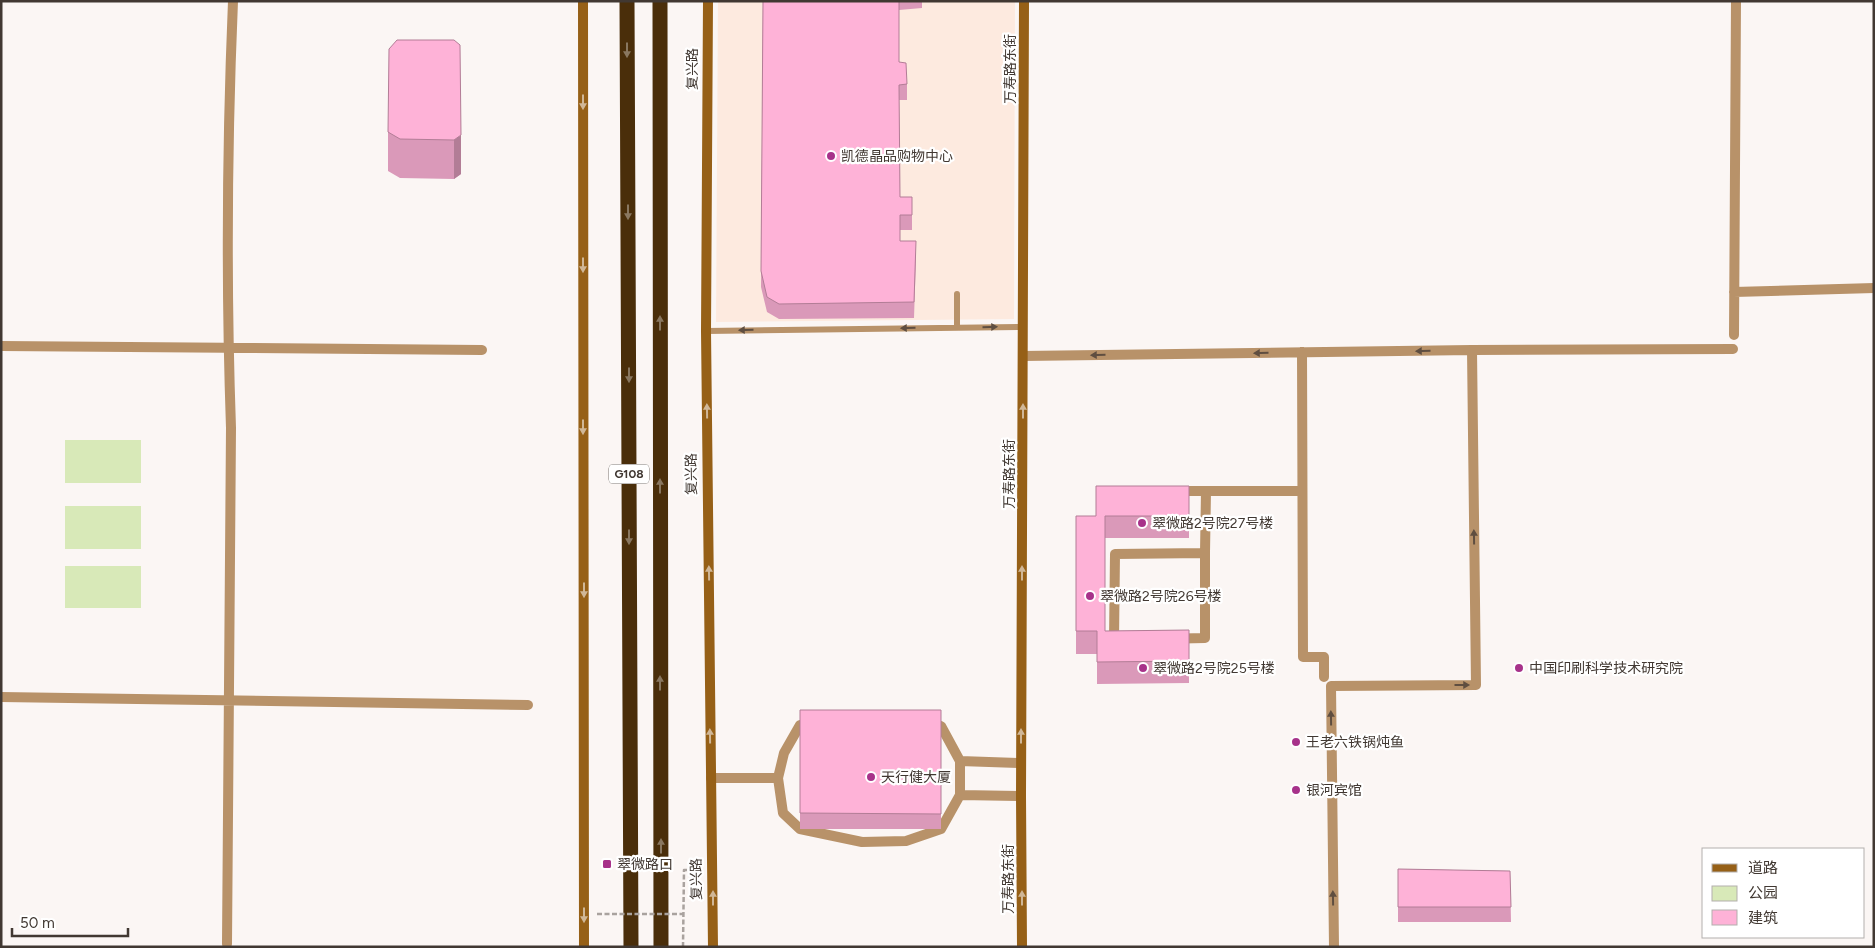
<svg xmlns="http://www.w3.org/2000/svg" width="1875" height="948" font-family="Figtree,'Noto Sans SC',sans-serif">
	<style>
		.built { fill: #fdeadf }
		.green { fill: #d8e9b8 }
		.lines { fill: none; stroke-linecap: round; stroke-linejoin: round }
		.path { stroke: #a9a29e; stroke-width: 2.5; stroke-dasharray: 5 2.5; stroke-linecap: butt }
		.lane { stroke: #b89269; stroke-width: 6 }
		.street { stroke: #b89269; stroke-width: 10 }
		.secondary { stroke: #966017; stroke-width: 10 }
		.highway { stroke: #4a2e0a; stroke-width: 15 }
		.path-bridge { stroke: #a9a29e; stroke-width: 2.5; stroke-dasharray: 5 2.5; stroke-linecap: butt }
		.wall { fill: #da99b9 }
		.shaded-wall { fill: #b27d96 }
		.building { fill: #feb2d7; stroke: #b27d96 }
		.oneway { fill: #897760 }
		.oneway2 { fill: #d0b797 }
		.oneway3 { fill: #5f4e40 }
		.poi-dot { fill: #a7328a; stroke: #fff; stroke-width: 2 }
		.labels { text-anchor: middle; stroke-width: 4.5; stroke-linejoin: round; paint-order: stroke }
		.shield { fill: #fff; stroke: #7a7470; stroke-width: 1 }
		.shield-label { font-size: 12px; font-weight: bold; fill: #413832 }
		.street-label { font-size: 14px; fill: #413832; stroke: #fff }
		.poi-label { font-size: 14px; fill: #413832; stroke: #fff; text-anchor: start }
	</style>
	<rect width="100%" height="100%" fill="#fbf6f4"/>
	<!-- built -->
	<path class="built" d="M 718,1 L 1015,1 L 1014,319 L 716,322 Z"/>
	<!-- green -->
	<path class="green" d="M 141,440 L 141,483 L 65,483 L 65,440 Z
		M 65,506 L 141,506 L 141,549 L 65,549 Z
		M 65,566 L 141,566 L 141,608 L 65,608 Z"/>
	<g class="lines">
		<!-- path -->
		<path class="path" d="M 683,947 L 684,870 L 700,870"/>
		<!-- lane -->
		<path class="lane" d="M 957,328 L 957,294
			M 706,331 L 1024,327"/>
		<!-- street -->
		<path class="street" d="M 1734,292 L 1874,288
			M 1734,335 L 1736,1
			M 1,346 L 482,350
			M 1302,352 L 1303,657 L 1324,657 L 1324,677
			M 1023,356 L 1472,350 L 1733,349
			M 1176,491 L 1302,491
			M 1205,553 L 1205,638 L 1114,640 L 1115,554 Z
			M 1205,553 L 1206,491
			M 1,697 L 528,705
			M 928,723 L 941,726 L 960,761
			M 711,778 L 778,778 L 784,753 L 800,725 L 813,722
			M 778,778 L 783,813 L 800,829 L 862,842 L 906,841 L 941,829 L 960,795
			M 1021,796 L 960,795 L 960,761 L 1021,763
			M 227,944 L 231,428 C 226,286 227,143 233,1
			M 1334,947 L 1331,686 L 1476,685 L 1472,350"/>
		<!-- secondary -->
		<path class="secondary" d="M 583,1 L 584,947
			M 708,1 L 706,331 L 713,947
			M 1022,947 L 1021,796 L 1024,1"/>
		<!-- highway -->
		<path class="highway" d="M 627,1 L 631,947
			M 660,1 L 661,947"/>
		<!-- path-bridge -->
		<path class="path-bridge" d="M 597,914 L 683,914"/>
	</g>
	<!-- wall -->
	<path class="wall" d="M 763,1 L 922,1 L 922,8 L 899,10 L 899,62 L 907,84 L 907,100 L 899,100 L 900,197 L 912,197 L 912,230 L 900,230 L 900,241 L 916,257 L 914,318 L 779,319 L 767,312 L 761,287 Z
		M 454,40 L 461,174 L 454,179 L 400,178 L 388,171 L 388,132 Z
		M 1189,486 L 1189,538 L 1105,538 L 1105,631 L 1189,630 L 1189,683 L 1097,684 L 1097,654 L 1076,654 L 1076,516 L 1096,516 Z
		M 800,710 L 941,710 L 941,829 L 800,829 Z
		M 1398,869 L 1510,871 L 1511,922 L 1398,922 Z"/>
	<!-- shaded-wall -->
	<path class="shaded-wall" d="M 461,135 L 461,174 L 454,179 L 454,140 Z"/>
	<!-- building -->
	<path class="building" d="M 763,1 L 899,1 L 899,62 L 906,63 L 907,84 L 899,85 L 900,197 L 912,197 L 912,215 L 900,215 L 900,241 L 916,241 L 914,302 L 779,304 L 767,297 L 761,271 Z
		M 397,40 L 454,40 L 460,45 L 461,135 L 454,140 L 400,139 L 388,132 L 389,49 Z
		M 1096,486 L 1189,486 L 1189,516 L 1105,516 L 1105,631 L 1189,630 L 1189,661 L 1097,662 L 1097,631 L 1076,631 L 1076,516 L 1096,516 Z
		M 800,710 L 941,710 L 941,814 L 800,813 Z
		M 1398,869 L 1510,871 L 1511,907 L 1398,907 Z"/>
	<!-- one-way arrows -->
	<defs><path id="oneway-solid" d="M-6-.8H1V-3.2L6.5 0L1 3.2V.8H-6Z" transform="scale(1.25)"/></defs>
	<g class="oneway">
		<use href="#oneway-solid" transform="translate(627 50) rotate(90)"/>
		<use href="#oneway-solid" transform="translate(628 212) rotate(90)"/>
		<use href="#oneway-solid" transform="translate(660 323) rotate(-90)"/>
		<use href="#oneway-solid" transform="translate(629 375) rotate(90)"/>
		<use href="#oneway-solid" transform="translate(660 486) rotate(-90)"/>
		<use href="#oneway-solid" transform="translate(629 537) rotate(90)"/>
		<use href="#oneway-solid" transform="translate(660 683) rotate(-90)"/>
		<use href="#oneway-solid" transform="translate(661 846) rotate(-90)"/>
	</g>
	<g class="oneway2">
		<use href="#oneway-solid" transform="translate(583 102) rotate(90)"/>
		<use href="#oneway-solid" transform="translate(583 265) rotate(90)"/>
		<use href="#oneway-solid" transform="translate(707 411) rotate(-91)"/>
		<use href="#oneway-solid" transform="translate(1023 411) rotate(-90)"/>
		<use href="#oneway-solid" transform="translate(583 427) rotate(90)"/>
		<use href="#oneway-solid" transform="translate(709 573) rotate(-91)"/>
		<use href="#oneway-solid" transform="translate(1022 573) rotate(-90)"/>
		<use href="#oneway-solid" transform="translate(584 590) rotate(90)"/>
		<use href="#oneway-solid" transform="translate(710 736) rotate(-91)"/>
		<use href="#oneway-solid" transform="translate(1021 736) rotate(-90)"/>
		<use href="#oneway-solid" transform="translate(713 898) rotate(-90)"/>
		<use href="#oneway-solid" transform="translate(1022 898) rotate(-90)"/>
		<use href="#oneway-solid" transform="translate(584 915) rotate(90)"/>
	</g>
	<g class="oneway3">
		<use href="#oneway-solid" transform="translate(990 327) rotate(-1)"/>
		<use href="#oneway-solid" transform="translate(908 328) rotate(179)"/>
		<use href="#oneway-solid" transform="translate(746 330) rotate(179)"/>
		<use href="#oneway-solid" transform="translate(1423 351) rotate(179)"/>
		<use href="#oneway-solid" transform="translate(1261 353) rotate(179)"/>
		<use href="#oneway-solid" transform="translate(1098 355) rotate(179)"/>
		<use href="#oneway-solid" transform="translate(1474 537) rotate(-91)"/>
		<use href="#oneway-solid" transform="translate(1462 685)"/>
		<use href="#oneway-solid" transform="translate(1331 718) rotate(-91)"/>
		<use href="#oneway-solid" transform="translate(1333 898) rotate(-91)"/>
	</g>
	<!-- markers -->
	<g class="poi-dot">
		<circle cx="831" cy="156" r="5"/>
		<circle cx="1142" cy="523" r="5"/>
		<circle cx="1090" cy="596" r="5"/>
		<circle cx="1143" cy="668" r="5"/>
		<circle cx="1519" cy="668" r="5"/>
		<circle cx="1296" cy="742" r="5"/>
		<circle cx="871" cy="777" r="5"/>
		<circle cx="1296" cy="790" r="5"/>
		<rect x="602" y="859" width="10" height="10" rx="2.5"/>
	</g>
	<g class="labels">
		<!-- shield labels -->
		<rect class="shield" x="609" y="464.5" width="40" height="19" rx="4"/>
		<g class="shield-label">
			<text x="629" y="478">G108</text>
		</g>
		<!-- street labels -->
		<g class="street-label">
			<text transform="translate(692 69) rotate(-90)" y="5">复兴路</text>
			<text transform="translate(1010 69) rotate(-90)" y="5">万寿路东街</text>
			<text transform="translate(691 474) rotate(-91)" y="5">复兴路</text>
			<text transform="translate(1009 474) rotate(-90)" y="5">万寿路东街</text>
			<text transform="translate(696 879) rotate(-91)" y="5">复兴路</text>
			<text transform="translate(1008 879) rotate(-90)" y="5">万寿路东街</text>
		</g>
		<!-- poi labels -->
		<g class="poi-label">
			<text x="841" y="161">凯德晶品购物中心</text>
			<text x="1152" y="528">翠微路2号院27号楼</text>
			<text x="1100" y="601">翠微路2号院26号楼</text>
			<text x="1153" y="673">翠微路2号院25号楼</text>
			<text x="1529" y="673">中国印刷科学技术研究院</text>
			<text x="1306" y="747">王老六铁锅炖鱼</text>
			<text x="881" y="782">天行健大厦</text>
			<text x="1306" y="795">银河宾馆</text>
			<text x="617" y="869">翠微路口</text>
		</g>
	</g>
	<!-- border -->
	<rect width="1875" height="948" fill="none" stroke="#413832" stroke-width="5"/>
	<!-- legend -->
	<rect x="1702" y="848" width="162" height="90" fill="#ffffff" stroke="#b3afad"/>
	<rect x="1712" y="864" width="25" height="8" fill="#966017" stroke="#b3afad"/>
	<text x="1748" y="873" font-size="15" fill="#413832">道路</text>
	<rect x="1712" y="886" width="25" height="15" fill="#d8e9b8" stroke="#b3afad"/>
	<text x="1748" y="898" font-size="15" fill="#413832">公园</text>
	<rect x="1712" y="910" width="25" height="15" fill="#feb2d7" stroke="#b3afad"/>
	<text x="1748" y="923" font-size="15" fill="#413832">建筑</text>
	<!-- scale -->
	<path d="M12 928v8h116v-8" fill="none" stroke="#413832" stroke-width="2.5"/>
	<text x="20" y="928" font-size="15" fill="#413832" stroke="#ffffff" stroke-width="4" paint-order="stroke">50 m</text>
</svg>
